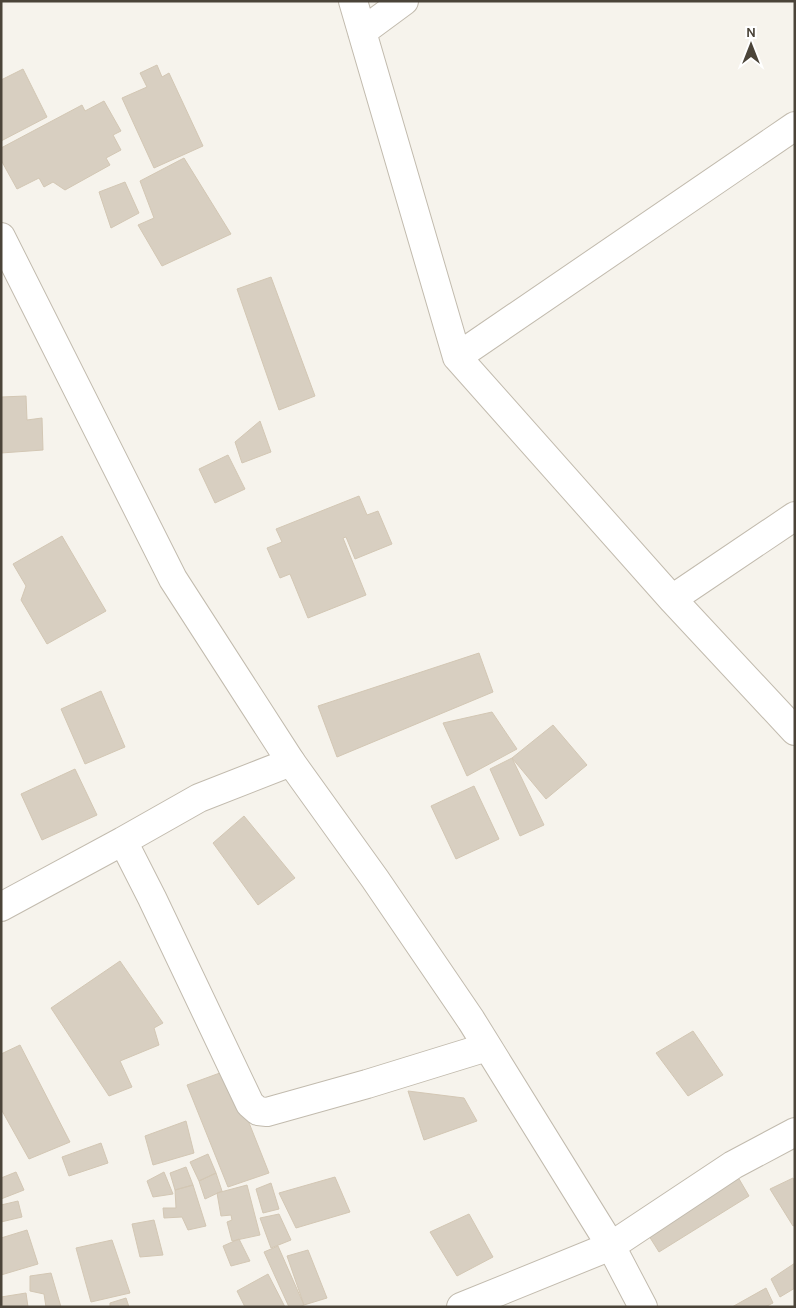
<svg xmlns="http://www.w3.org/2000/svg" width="796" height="1308" font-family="Karla,sans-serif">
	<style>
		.building { fill: #d8cfc1; stroke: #d3c7b4 }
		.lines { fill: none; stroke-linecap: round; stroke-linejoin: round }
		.minor-casing { stroke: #c2bbae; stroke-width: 30 }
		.tertiary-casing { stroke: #c2bbae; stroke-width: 30 }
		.minor { stroke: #fff; stroke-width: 28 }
		.tertiary { stroke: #fff; stroke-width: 28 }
	</style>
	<rect width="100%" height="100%" fill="#f6f3ec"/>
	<!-- building -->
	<path class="building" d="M 157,65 L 162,77 L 169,73 L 203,146 L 154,168 L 122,98 L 147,87 L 140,73 Z
		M 23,69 L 47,117 L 1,141 L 1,80 Z
		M 104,101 L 121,131 L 113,135 L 121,150 L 106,158 L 110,165 L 65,190 L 53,182 L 44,187 L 39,178 L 17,189 L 1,160 L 1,148 L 82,105 L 85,111 Z
		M 184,158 L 231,234 L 162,266 L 138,225 L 154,218 L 140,181 Z
		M 125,182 L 139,213 L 111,228 L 99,192 Z
		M 271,277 L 315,396 L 279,410 L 237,289 Z
		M 26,396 L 27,420 L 42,418 L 43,450 L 1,453 L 1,397 Z
		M 260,421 L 271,452 L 242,463 L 235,442 Z
		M 228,455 L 245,489 L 215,503 L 199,469 Z
		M 359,496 L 367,515 L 378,511 L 392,544 L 355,559 L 346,537 L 343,538 L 366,595 L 308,618 L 290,574 L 280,578 L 267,548 L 282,542 L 276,529 Z
		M 62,536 L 106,611 L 47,644 L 21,600 L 26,586 L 13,564 Z
		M 479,653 L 493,692 L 337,757 L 318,706 Z
		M 101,691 L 125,747 L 85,764 L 61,709 Z
		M 492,712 L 517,749 L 467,776 L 443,723 Z
		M 553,725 L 587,765 L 546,799 L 512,758 Z
		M 512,758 L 544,825 L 520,836 L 490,769 Z
		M 75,769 L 97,815 L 42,840 L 21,794 Z
		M 474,786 L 499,839 L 456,859 L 431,806 Z
		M 244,816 L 295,878 L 258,905 L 213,843 Z
		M 120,961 L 163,1023 L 154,1028 L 159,1045 L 120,1061 L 132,1087 L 109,1096 L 51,1008 Z
		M 693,1031 L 723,1075 L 688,1096 L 656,1053 Z
		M 20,1045 L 70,1142 L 29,1159 L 1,1109 L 1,1054 Z
		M 228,1070 L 269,1173 L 228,1187 L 187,1085 Z
		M 408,1091 L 464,1098 L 477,1121 L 424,1140 Z
		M 186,1121 L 194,1153 L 153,1165 L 145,1136 Z
		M 101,1143 L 108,1163 L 69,1176 L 62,1157 Z
		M 208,1154 L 216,1173 L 199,1181 L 190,1162 Z
		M 186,1167 L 193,1185 L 175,1190 L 170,1173 Z
		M 16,1172 L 24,1190 L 1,1199 L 1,1178 Z
		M 164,1172 L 173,1194 L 153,1197 L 147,1181 Z
		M 735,1172 L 749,1196 L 659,1252 L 644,1228 Z
		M 216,1173 L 222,1191 L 205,1199 L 199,1181 Z
		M 335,1177 L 350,1212 L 296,1228 L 279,1193 Z
		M 793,1178 L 795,1182 L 795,1225 L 793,1226 L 770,1189 Z
		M 271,1183 L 279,1209 L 263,1213 L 256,1189 Z
		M 193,1185 L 206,1226 L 188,1230 L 182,1217 L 164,1218 L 163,1208 L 176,1208 L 175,1190 Z
		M 247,1185 L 260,1235 L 232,1241 L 227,1222 L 232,1220 L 231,1215 L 221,1216 L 217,1193 Z
		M 18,1201 L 22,1217 L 1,1222 L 1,1205 Z
		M 279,1214 L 291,1240 L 271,1248 L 260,1218 Z
		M 469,1214 L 493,1257 L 457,1276 L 430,1232 Z
		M 154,1220 L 163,1255 L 140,1257 L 132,1224 Z
		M 27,1230 L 38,1264 L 1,1275 L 1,1238 Z
		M 239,1239 L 250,1261 L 231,1266 L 223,1246 Z
		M 112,1240 L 130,1293 L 91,1302 L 76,1248 Z
		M 278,1246 L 304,1305 L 299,1307 L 289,1307 L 264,1252 Z
		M 308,1250 L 327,1298 L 304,1305 L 287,1256 Z
		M 795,1263 L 795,1288 L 780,1297 L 771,1279 Z
		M 51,1273 L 61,1307 L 46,1307 L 44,1294 L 30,1291 L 30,1276 Z
		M 268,1274 L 285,1307 L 245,1307 L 237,1291 Z
		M 766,1288 L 773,1303 L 765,1307 L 732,1307 Z
		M 26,1293 L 28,1307 L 1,1307 L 1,1297 Z
		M 126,1298 L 129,1307 L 110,1307 L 110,1303 Z"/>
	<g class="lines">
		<defs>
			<path id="minor" d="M 353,1 L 457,357
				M 362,32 L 404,1
				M 795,126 L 457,357 L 672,599 L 795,731
				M 672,599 L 795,516
				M 291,762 L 199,798 L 123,841 L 152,898 L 250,1104 L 258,1111 L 267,1112 L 367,1084 L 487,1047
				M 1,907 L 123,841
				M 461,1307 L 611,1246 L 733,1165 L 795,1132"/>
			<path id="tertiary" d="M 1,237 L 173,579 L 291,762 L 375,879 L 471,1020 L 611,1246 L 643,1307"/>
		</defs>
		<!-- minor casing -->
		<use href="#minor" class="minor-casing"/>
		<!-- tertiary casing -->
		<use href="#tertiary" class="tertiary-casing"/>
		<!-- minor -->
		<use href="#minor" class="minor"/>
		<!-- tertiary -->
		<use href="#tertiary" class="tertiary"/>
	</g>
	<!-- border -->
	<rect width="796" height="1308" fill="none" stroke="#4b4439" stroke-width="5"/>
	<!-- north arrow -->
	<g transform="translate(751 45)" stroke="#ffffff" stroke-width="4" paint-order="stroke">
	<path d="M0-4L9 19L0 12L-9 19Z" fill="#4b4439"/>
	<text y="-8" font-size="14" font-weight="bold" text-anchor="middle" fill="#4b4439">N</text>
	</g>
</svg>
